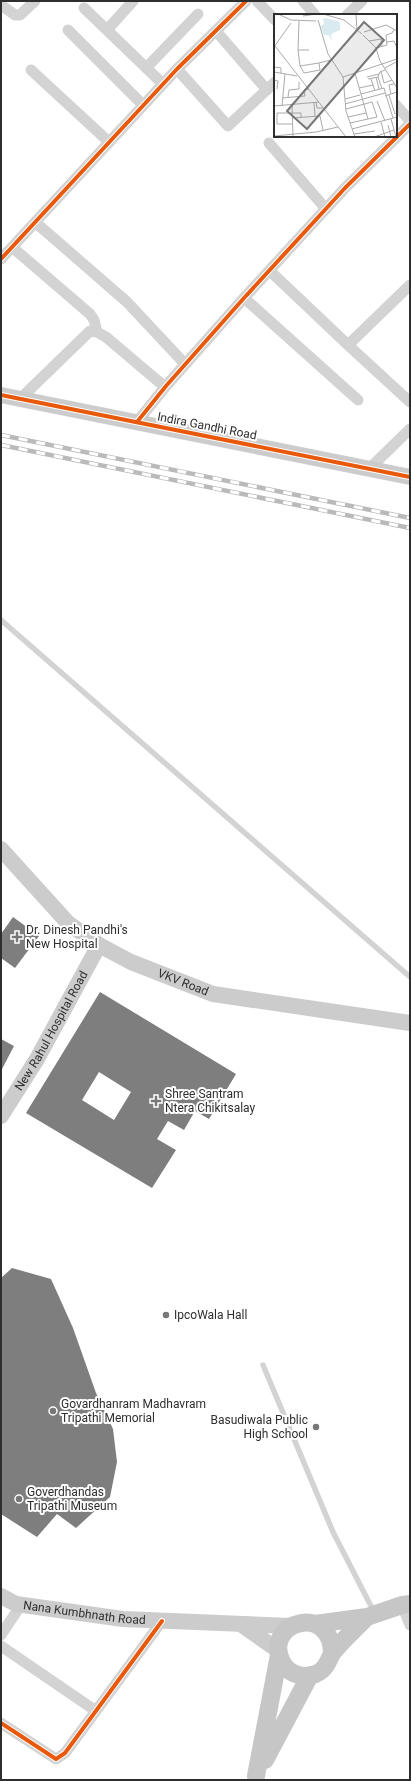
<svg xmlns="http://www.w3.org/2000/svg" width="411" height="1781" font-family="Roboto,sans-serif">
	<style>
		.building { fill: #7e7e7e; fill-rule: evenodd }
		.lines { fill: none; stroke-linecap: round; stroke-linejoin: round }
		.lane { stroke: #d3d3d3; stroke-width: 5.5 }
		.street { stroke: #d3d3d3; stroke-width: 11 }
		.secondary { stroke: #ccc; stroke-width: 16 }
		.primary { stroke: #c6c6c6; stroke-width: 18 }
		.rail-casing { stroke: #bababa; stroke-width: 4.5 }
		.rail { stroke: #fff; stroke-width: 3; stroke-dasharray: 9; stroke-linecap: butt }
		.cycleway-casing { stroke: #fff; stroke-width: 6 }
		.cycleway { stroke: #e8590c; stroke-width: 4 }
		.poi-dot { fill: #777; stroke: #fff; stroke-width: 1.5 }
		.labels { text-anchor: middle; stroke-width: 4; stroke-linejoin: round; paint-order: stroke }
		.street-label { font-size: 12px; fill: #2e2e2e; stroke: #fff }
		.poi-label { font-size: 12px; fill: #2e2e2e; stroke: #fff; text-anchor: start }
		.inset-road { fill: none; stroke: #ababab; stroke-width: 1 }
		.view { fill: #777; fill-opacity: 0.15; stroke: #777; stroke-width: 2 }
		.inset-edge { fill: none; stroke: #2e2e2e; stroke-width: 2 }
	</style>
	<rect width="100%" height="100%" fill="#fff"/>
	<!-- building -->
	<path class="building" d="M 13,917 L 39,936 L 15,968 L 1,958 L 1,934 Z
		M 100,992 L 236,1074 L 209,1119 L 195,1111 L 184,1130 L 168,1121 L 157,1139 L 176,1150 L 152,1188 L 26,1113 ZM 99,1072 L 131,1092 L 114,1120 L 82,1100 Z
		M 1,1039 L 14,1046 L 1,1071 Z
		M 12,1268 L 51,1279 L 73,1328 L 96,1393 L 113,1429 L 117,1462 L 110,1497 L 76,1528 L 57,1514 L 37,1537 L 1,1514 L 1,1278 Z"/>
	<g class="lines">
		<!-- lane -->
		<path class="lane" d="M 1,620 L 410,977
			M 263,1365 L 333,1532 L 374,1612"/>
		<!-- street -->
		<path class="street" d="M 257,1 L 275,20
			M 303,1 L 315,15
			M 1,5 L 15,15 L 20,15 L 35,1
			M 84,8 L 163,84
			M 347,15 L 362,1
			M 68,30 L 143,105
			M 107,30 L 133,1
			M 216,31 L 267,90
			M 146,68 L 198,14
			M 177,69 L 228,126 L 275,82
			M 31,70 L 109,142
			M 396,105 L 410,121
			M 269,143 L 326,209
			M 35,222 L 127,302 L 185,364
			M 12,247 L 90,314 L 94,320 L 97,332
			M 1,259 L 177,69 L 246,1
			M 270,271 L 348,345
			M 410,285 L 348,345 L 410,402
			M 244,298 L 358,400
			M 20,399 L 90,331 L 97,332 L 106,337 L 165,387
			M 137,422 L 166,386 L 244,298 L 345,188 L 410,124
			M 370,468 L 410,429
			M 402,1605 L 410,1625
			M 1,1635 L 21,1605
			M 1,1646 L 96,1711
			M 1,1723 L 56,1759 L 65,1753 L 162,1621"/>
		<!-- secondary -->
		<g class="secondary">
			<path d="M 1,395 L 410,477"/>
			<path id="s1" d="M 1,849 L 68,923 L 99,945 L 131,962 L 213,994 L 410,1023"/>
			<path id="s2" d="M 1,1116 L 37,1059 L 99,945"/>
			<path id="s3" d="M 1,1596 L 16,1604 L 123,1619 L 291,1626"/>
			<path d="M 242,1625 L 279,1651"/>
		</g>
		<!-- primary -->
		<path class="primary" d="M 315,1624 L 367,1617 L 402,1605 L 410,1604
			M 332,1654 C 332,1603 264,1621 281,1660 C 288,1676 309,1681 322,1670 C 328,1665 329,1658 333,1652 C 343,1640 356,1628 367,1617
			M 265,1760 L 310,1675
			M 256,1776 L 279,1655"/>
		<defs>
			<path id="rail" d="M 1,435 L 410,518
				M 1,445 L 410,528"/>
		</defs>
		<!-- rail casing -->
		<use href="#rail" class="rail-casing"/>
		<!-- rail -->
		<use href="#rail" class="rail"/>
		<defs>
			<path id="cycleway" d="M 1,259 L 177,69 L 246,1
				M 1,395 L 410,477
				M 137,422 L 166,386 L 244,298 L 345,188 L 410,124
				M 1,1723 L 56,1759 L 65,1753 L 162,1621"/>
		</defs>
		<!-- cycleway casing -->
		<use href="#cycleway" class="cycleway-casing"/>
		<!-- cycleway -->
		<use href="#cycleway" class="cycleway"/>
	</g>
	<!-- markers -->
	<g class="poi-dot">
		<path d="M15 931h4v4h4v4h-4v4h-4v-4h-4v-4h4z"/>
		<path d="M154 1095h4v4h4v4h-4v4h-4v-4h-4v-4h4z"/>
		<circle cx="166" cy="1315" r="4"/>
		<circle cx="53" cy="1411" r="4"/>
		<circle cx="316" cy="1427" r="4"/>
		<circle cx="19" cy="1499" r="4"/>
	</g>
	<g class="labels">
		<!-- street labels -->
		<g class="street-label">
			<text transform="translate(207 426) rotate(11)" y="4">Indira Gandhi Road</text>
			<text dy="4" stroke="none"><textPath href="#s1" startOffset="230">VKV Road</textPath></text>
			<text dy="4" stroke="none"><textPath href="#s2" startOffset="99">New Rahul Hospital Road</textPath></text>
			<text dy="4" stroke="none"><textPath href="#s3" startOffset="86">Nana Kumbhnath Road</textPath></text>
		</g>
		<!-- poi labels -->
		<g class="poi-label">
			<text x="26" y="934">Dr. Dinesh Pandhi's<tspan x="26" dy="14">New Hospital</tspan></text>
			<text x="165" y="1098">Shree Santram<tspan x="165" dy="14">Ntera Chikitsalay</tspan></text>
			<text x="174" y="1319">IpcoWala Hall</text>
			<text x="61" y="1408">Govardhanram Madhavram<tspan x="61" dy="14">Tripathi Memorial</tspan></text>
			<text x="308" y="1424" text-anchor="end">Basudiwala Public<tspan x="308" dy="14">High School</tspan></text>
			<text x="27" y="1496">Goverdhandas<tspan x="27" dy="14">Tripathi Museum</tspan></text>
		</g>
	</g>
	<!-- overview -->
	<g transform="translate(274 14)">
		<rect width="123" height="123" fill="#fff"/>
		<path d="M 52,4 L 66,8 L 66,16 L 57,20 L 58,28 L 55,21 L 50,21 L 46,12 L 50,10 L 49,5 Z" fill="#d9ebf0"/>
		<path class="inset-road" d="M 4,0 L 17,6 L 42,7M 49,0 L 70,6 L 88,20M 82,0 L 83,16M 29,2 L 42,0M 44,6 L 54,40 L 69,63 L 72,97 L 81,123M 90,18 L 112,11 L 123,17M 89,21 L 102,34 L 106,47 L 123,74M 95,27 L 107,25 L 108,32M 113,28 L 120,27 L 123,34M 1,32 L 72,123M 0,33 L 17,9M 102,34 L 113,31 L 112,21 L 118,19 L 120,15M 24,36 L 25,7M 45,49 L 46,56 L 30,59 L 26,52 ZM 45,49 L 57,46M 26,52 L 24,36 L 35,36M 0,53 L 7,54 L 7,59M 111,54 L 122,48M 107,57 L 110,69 L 118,66M 0,58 L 23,62M 81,59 L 94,105M 69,63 L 123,45M 93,63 L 105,60M 102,63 L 105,75M 104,63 L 108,75M 94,65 L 104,63 L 106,58 L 111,56M 97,65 L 101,77M 0,66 L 4,67 L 3,75M 85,74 L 99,71M 87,80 L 110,74 L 119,104M 117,80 L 115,71 L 120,70M 115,81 L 121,100M 111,82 L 123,78M 14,83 L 15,76 L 25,75 L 25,68M 8,84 L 31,82 L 30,76 L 35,75M 71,85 L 86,81M 103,87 L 111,107M 42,88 L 43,94 L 49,94M 40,89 L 41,102M 71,90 L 111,79M 18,91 L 19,123M 0,92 L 45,88M 8,92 L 11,60M 72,95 L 98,88 L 103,103 L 76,109M 74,103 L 92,99M 18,104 L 46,102 L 49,116M 117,105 L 122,123M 107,108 L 111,123M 18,110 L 3,110 L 3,99 L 27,99 L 27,104M 114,111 L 117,123M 78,115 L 123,103M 80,120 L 101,117M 0,122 L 42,118 L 64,113M 100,123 L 120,116"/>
		<path class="view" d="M 90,8 L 110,26 L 33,115 L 13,97 Z"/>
		<rect width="123" height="123" class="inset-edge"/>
	</g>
	<!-- border -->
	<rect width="411" height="1781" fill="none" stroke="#2e2e2e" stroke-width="4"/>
</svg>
